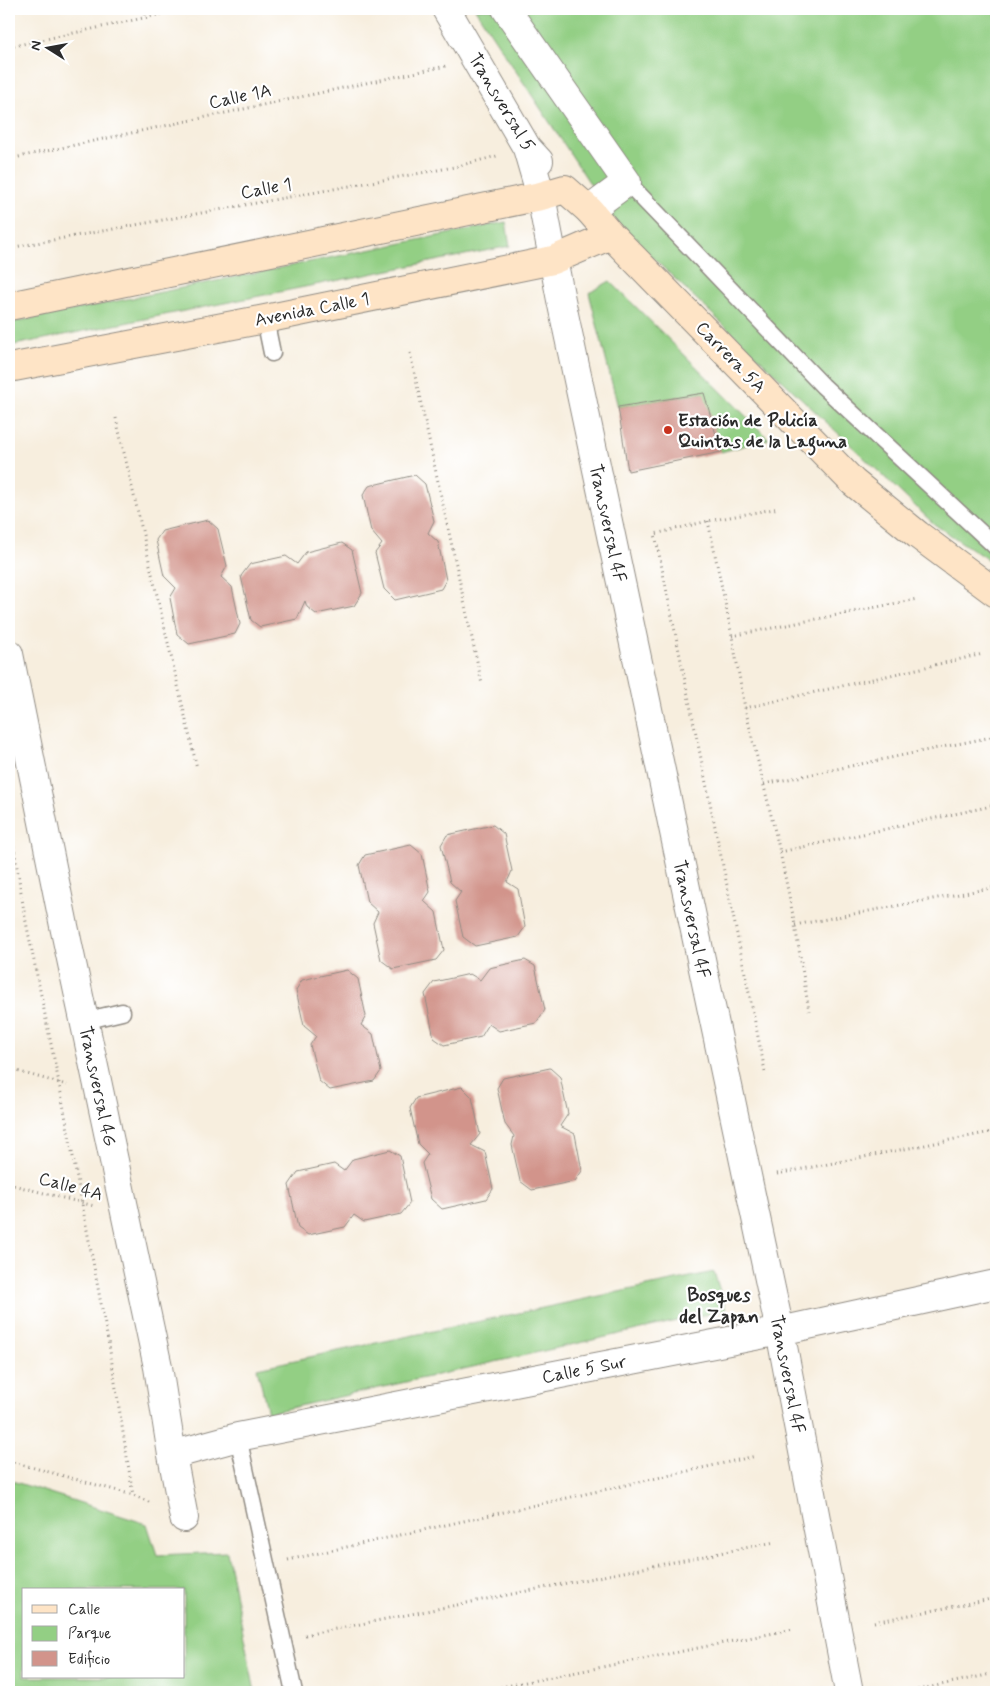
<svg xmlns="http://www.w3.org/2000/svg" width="1005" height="1701" font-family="Mynerve,sans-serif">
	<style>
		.green { fill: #93cf84; stroke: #5f7d58; fill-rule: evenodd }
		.building { fill: #d2948b }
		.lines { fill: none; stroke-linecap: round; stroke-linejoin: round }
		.lane-casing { stroke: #918c84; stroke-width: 19 }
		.street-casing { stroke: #918c84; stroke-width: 30 }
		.secondary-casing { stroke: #918c84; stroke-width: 30 }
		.path { stroke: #918c84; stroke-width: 3; stroke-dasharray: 1 4; stroke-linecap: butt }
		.lane { stroke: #fff; stroke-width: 16 }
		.street { stroke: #fff; stroke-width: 28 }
		.secondary { stroke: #fee4c6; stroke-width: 28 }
		.poi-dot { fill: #c8321e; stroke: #fff; stroke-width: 2 }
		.labels { text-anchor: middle; stroke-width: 4.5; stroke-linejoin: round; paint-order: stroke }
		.street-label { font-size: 18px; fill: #2b2b2b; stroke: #fff }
		.poi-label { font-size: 18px; font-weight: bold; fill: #2b2b2b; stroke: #fff; text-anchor: start }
		.neighbourhood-label { font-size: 19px; font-weight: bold; fill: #2b2b2b; stroke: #fff }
	</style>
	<rect width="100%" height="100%" fill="#fff"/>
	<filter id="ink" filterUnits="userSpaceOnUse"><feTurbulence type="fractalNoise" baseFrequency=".02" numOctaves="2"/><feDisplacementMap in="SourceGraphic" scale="10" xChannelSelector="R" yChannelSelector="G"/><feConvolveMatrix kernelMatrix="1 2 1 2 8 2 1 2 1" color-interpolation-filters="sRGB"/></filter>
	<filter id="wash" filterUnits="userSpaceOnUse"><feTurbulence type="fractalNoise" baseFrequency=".0096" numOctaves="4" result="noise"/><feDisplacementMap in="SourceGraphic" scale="20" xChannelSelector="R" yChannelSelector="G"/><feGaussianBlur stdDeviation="1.12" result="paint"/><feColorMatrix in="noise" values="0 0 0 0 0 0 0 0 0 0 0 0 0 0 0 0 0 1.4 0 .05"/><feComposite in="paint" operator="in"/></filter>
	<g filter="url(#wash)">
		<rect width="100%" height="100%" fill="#f7eede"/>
		<!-- green -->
		<path class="green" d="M 475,9 L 996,9 L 996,565 L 934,524 L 616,223 Z
			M 506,222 L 510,246 L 9,346 L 9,323 Z
			M 610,281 L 769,439 L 721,452 L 703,393 L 618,407 L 589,293 Z
			M 714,1272 L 726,1310 L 268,1413 L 257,1368 Z
			M 9,1480 L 147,1524 L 157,1555 L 227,1552 L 255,1692 L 9,1692 ZM 24,1590 L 184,1590 L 184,1677 L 24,1677 Z"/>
		<g id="blocks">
			<!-- building -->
			<path class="building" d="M 704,393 L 721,452 L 628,471 L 618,407 Z
				M 415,475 L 425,484 L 434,521 L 428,533 L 438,542 L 446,580 L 441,589 L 395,600 L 384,589 L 375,553 L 382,544 L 371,531 L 363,495 L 369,486 Z
				M 208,520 L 218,529 L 227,566 L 221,577 L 232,587 L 240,624 L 235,634 L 189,644 L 177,634 L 170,598 L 176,588 L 164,576 L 156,540 L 162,531 Z
				M 342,543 L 352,550 L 362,593 L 354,606 L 316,614 L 307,607 L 305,601 L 297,619 L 260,627 L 251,620 L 241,576 L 250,564 L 286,556 L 297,564 L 306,552 Z
				M 493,825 L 504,834 L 512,871 L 507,882 L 518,889 L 525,927 L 518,937 L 475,946 L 463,937 L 455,901 L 461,892 L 450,882 L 441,845 L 447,835 Z
				M 411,845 L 422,854 L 430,892 L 424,901 L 436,912 L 444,950 L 436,960 L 393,969 L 381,960 L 373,923 L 378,912 L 367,902 L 359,865 L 365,855 Z
				M 525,960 L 535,966 L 545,1010 L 536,1023 L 499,1031 L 489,1024 L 481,1037 L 444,1045 L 434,1038 L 425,994 L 434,982 L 470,974 L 480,980 L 489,968 Z
				M 347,970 L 358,979 L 366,1016 L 361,1025 L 373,1034 L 381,1071 L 374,1081 L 330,1090 L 319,1081 L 310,1045 L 316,1036 L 304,1026 L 296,990 L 302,980 Z
				M 550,1068 L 560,1077 L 568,1114 L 560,1126 L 575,1134 L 582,1171 L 575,1181 L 532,1190 L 520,1181 L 512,1145 L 514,1136 L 505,1124 L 497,1088 L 503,1078 Z
				M 462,1087 L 472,1097 L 480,1134 L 471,1145 L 485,1152 L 493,1189 L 486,1199 L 442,1209 L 431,1199 L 422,1163 L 428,1154 L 418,1144 L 410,1108 L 416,1098 Z
				M 390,1150 L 400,1156 L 410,1203 L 401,1214 L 364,1222 L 354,1215 L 345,1227 L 308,1235 L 298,1228 L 289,1185 L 298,1172 L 334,1164 L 344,1171 L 353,1159 Z"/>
		</g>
	</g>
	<g filter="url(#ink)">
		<use href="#blocks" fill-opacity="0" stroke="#918c84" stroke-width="1"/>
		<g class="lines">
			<defs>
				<path id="lane" d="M 627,182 L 823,386 L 996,547
					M 265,319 L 272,353
					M 84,1021 L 122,1012
					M 238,1437 L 294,1692"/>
				<path id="street" d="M 446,9 L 527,148 L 539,161
					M 506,9 L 627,182 L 589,210
					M 527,148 L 541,196 L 561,300 L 780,1331 L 849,1692
					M 9,654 L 64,926 L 158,1367 L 172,1455 L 184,1518
					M 172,1455 L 238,1437 L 780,1331 L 996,1284"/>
				<path id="secondary" d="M 9,306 L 541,196 L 565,189 L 589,210 L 611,235 L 853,482 L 918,535 L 996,593
					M 9,368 L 265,319 L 553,260 L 611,235"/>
			</defs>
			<!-- lane casing -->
			<use href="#lane" class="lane-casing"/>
			<!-- street casing -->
			<use href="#street" class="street-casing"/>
			<!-- secondary casing -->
			<use href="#secondary" class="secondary-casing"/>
			<!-- path -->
			<path class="path" d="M 144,9 L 146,16
				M 9,47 L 185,9
				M 9,159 L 446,66
				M 9,248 L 454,167 L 497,156
				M 410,353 L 482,684
				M 116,418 L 197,768
				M 708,521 L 732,636 L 745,708 L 780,852 L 795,925 L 809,1011
				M 732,636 L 917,599
				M 745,708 L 983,654
				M 764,784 L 996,736
				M 9,817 L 25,917 L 59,1083 L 110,1351 L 133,1495
				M 780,852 L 996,805
				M 795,925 L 996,887
				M 9,1069 L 67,1085
				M 765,1071 L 655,534 L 708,521 L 779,508
				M 777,1174 L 996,1131
				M 9,1184 L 94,1206
				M 9,1461 L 133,1495 L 151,1503
				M 288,1560 L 756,1456
				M 874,1622 L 996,1598
				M 305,1635 L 775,1542
				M 476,1692 L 794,1629
				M 908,1692 L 996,1673"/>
			<!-- lane -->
			<use href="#lane" class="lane"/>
			<!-- street -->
			<use href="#street" class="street"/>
			<!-- secondary -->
			<use href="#secondary" class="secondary"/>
		</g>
	</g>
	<!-- markers -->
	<circle class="poi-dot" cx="668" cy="430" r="5"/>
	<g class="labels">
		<!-- street labels -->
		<g class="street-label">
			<text transform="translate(240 96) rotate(-12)" y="6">Calle 1A</text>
			<text transform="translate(502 102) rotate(59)" y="6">Transversal 5</text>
			<text transform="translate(266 188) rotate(-10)" y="6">Calle 1</text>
			<text transform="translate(312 309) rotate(-11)" y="6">Avenida Calle 1</text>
			<text transform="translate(731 357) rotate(46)" y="6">Carrera 5A</text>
			<text transform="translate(608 523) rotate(78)" y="6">Transversal 4F</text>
			<text transform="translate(692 919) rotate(78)" y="6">Transversal 4F</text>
			<text transform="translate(98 1086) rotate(78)" y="6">Transversal 4G</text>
			<text transform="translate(71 1186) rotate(15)" y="6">Calle 4A</text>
			<text transform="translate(584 1369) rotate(-11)" y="6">Calle 5 Sur</text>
			<text transform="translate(788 1374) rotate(79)" y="6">Transversal 4F</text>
		</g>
		<!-- poi labels -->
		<g class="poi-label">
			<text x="678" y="426">Estación de Policía<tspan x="678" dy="21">Quintas de la Laguna</tspan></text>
		</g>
		<!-- neighbourhood labels -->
		<g class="neighbourhood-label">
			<text x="719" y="1301">Bosques<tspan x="719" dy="22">del Zapan</tspan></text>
		</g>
	</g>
	<!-- margin -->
	<rect width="1005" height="1701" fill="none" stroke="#fff" stroke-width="30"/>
	<!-- legend -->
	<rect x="22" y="1588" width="162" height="90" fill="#ffffff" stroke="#aaaaaa"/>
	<rect x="32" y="1605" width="25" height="8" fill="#fee4c6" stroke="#aaaaaa"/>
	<text x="68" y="1614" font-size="15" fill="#2b2b2b">Calle</text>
	<rect x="32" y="1626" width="25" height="15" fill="#93cf84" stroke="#aaaaaa"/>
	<text x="68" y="1638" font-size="15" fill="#2b2b2b">Parque</text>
	<rect x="32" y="1651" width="25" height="15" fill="#d2948b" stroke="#aaaaaa"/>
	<text x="68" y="1664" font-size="15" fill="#2b2b2b">Edificio</text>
	<!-- north arrow -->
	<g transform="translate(48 48) rotate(281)" stroke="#ffffff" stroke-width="4" paint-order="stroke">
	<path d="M0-4L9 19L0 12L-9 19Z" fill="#2b2b2b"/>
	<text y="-8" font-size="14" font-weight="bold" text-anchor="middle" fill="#2b2b2b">N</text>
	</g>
</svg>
